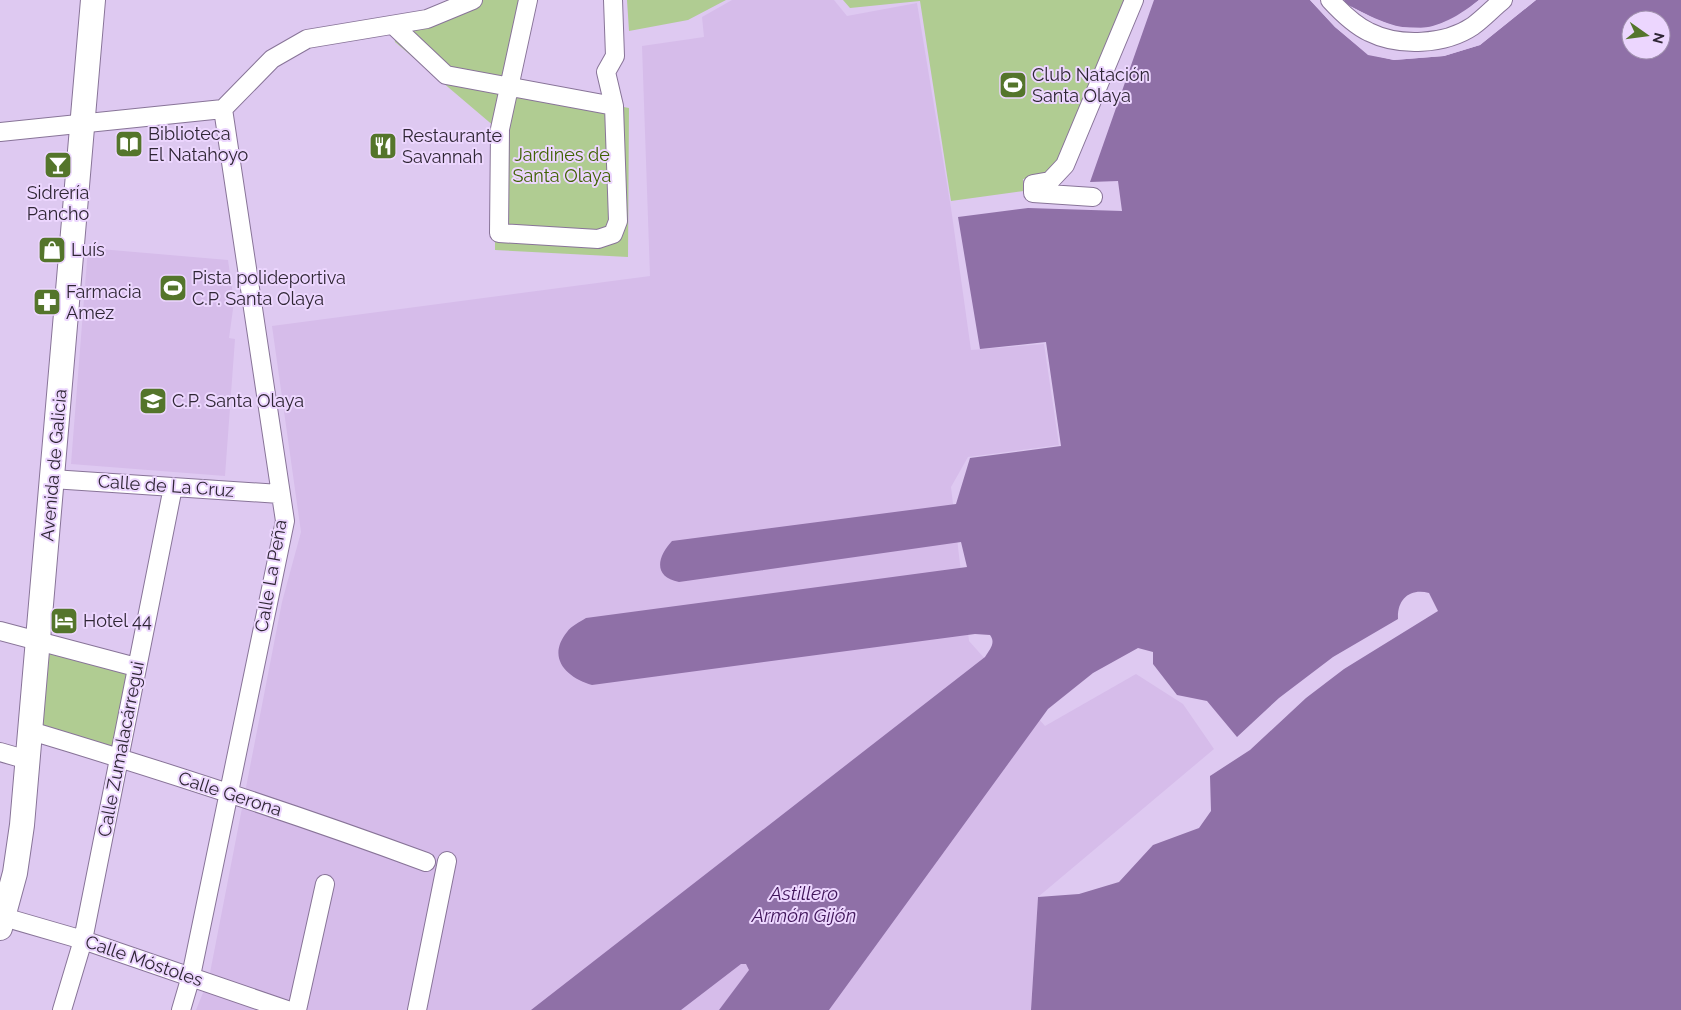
<svg xmlns="http://www.w3.org/2000/svg" width="1681" height="1010" font-family="Raleway,sans-serif">
	<style>
		.built { fill: #d6bcea }
		.green { fill: #b0cc92 }
		.water { fill: #8f70a7; fill-rule: evenodd }
		.pier { fill: #dec9f1 }
		.lines { fill: none; stroke-linecap: round; stroke-linejoin: round }
		.street-casing { stroke: #887498; stroke-width: 20 }
		.secondary-casing { stroke: #887498; stroke-width: 26 }
		.street { stroke: #fff; stroke-width: 18 }
		.secondary { stroke: #fff; stroke-width: 24 }
		.labels { text-anchor: middle; stroke-width: 4; stroke-linejoin: round; paint-order: stroke }
		.poi-label { font-size: 18px; fill: #2f2635; stroke: #ecd6fe; text-anchor: start }
		.park-label { font-size: 18px; fill: #406203; stroke: #ecd6fe }
		.street-label { font-size: 18px; fill: #2f2635; stroke: #ecd6fe }
		.water-label { font-size: 19px; font-style: italic; fill: #40155a; stroke: #ecd6fe }
	</style>
	<rect width="100%" height="100%" fill="#dec9f1"/>
	<!-- built -->
	<path class="built" d="M 732,0 L 834,0 L 847,16 L 917,3 L 951,208 L 971,350 L 1044,344 L 1059,445 L 968,457 L 951,487 L 969,641 L 1045,726 L 1136,674 L 1183,704 L 1214,749 L 1038,897 L 1031,1010 L 196,1010 L 209,978 L 282,602 L 301,532 L 272,326 L 650,276 L 642,46 L 704,37 L 702,17 Z
		M 88,248 L 228,260 L 234,302 L 229,338 L 235,339 L 225,476 L 71,464 Z"/>
	<!-- green -->
	<path class="green" d="M 473,0 L 528,0 L 508,86 L 629,108 L 628,257 L 495,250 L 495,127 L 395,42 L 393,25 Z
		M 627,0 L 726,0 L 688,20 L 629,31 Z
		M 843,0 L 1128,0 L 1063,161 L 1045,176 L 1023,179 L 1024,191 L 951,201 L 920,1 L 850,8 Z
		M 50,650 L 129,670 L 113,747 L 42,725 Z"/>
	<!-- water -->
	<path class="water" d="M 1154,0 L 1310,0 L 1335,27 L 1368,54 L 1394,60 L 1444,56 L 1480,45 L 1536,0 L 1681,0 L 1681,1010 L 1031,1010 L 1038,897 L 1079,894 L 1119,882 L 1153,845 L 1199,828 L 1211,811 L 1210,776 L 1250,750 L 1306,698 L 1344,669 L 1438,611 L 1429,593 C 1410,588 1397,599 1398,619 L 1333,657 L 1279,698 L 1237,737 L 1207,701 L 1177,695 L 1153,664 L 1153,652 L 1138,648 L 1093,673 L 1048,709 L 829,1010 L 719,1010 L 749,970 L 746,964 L 741,964 L 681,1010 L 531,1010 L 985,657 C 990,649 996,643 990,635 L 975,634 L 592,685 C 567,678 546,658 567,632 C 571,626 580,622 586,618 L 967,567 L 961,542 L 679,582 C 653,577 657,557 672,541 L 956,504 L 970,458 L 1061,446 L 1046,342 L 980,349 L 958,217 L 1028,208 L 1122,211 L 1118,181 L 1090,182 ZM 1631,20 L 1661,20 L 1661,50 L 1631,50 Z
		M 1344,0 L 1479,0 C 1427,41 1401,33 1346,4 Z"/>
	<!-- pier -->
	<path class="pier" d="M 1310,0 L 1313,0 L 1336,25 L 1369,52 L 1394,58 L 1444,54 L 1479,43 L 1532,0 L 1536,0 L 1480,45 L 1444,56 L 1394,60 L 1368,55 L 1335,27 Z
		M 1479,0 L 1481,0 L 1480,2 L 1459,19 L 1430,31 L 1397,29 L 1374,21 L 1344,5 L 1346,4 L 1375,19 L 1397,27 L 1430,28 L 1458,17 Z"/>
	<g class="lines">
		<defs>
			<path id="street" d="M 528,0 L 500,129 L 499,233 L 598,239 L 613,234 L 618,221 L 614,106 L 606,72 L 615,56 L 613,0
				M 1330,0 C 1341,12 1354,25 1369,32 C 1399,47 1445,45 1473,26 C 1484,18 1493,8 1503,0
				M 393,25 L 446,75 L 614,106
				M 0,132 L 223,109 L 272,59 L 307,39 L 427,19 L 473,0
				M 1093,197 L 1033,193 L 1033,184 L 1050,181 L 1065,165 L 1134,0
				M 52,479 L 280,494
				M 0,631 L 136,667
				M 31,731 C 164,771 296,814 426,862
				M 0,752 L 28,760
				M 0,916 L 83,940 L 287,1010
				M 62,1010 L 83,940 L 173,487
				M 181,1010 L 191,976 L 285,521 L 223,109
				M 297,1010 L 325,884
				M 417,1010 L 447,861"/>
			<path id="secondary" d="M 0,928 L 15,873 L 22,825 L 93,0"/>
		</defs>
		<!-- street casing -->
		<use href="#street" class="street-casing"/>
		<!-- secondary casing -->
		<use href="#secondary" class="secondary-casing"/>
		<!-- street -->
		<use href="#street" class="street"/>
		<!-- secondary -->
		<use href="#secondary" class="secondary"/>
	</g>
	<!-- icons -->
	<defs>
		<symbol id="stadium-square" viewBox="-11 -11 22 22"><rect x="-9" y="-9" width="18" height="18" rx="4" fill="#54752b" stroke="#ecd6fe"/><path d="M0-5a6.5 5 0 1 0 0 10a6.5 5 0 1 0 0-10ZM-3.5-1.8h7v3.6h-7Z" fill="#fff"/></symbol>
		<symbol id="library-square" viewBox="-11 -11 22 22"><rect x="-9" y="-9" width="18" height="18" rx="4" fill="#54752b" stroke="#ecd6fe"/><path d="M-6-4Q-3-5.5-.7-3.5V5Q-3 3-6 4ZM6-4Q3-5.5 .7-3.5V5Q3 3 6 4Z" fill="#fff"/></symbol>
		<symbol id="restaurant-square" viewBox="-11 -11 22 22"><rect x="-9" y="-9" width="18" height="18" rx="4" fill="#54752b" stroke="#ecd6fe"/><path d="M-5-6h1v4h1v-4h1v4h1v-4h1v5L-1.5 .5V6h-2V.5L-5-1ZM5-6V6H3V1.5H1.5Q1.5-4 5-6Z" fill="#fff"/></symbol>
		<symbol id="bar-square" viewBox="-11 -11 22 22"><rect x="-9" y="-9" width="18" height="18" rx="4" fill="#54752b" stroke="#ecd6fe"/><path d="M-6-5H6L.8 .8V4.5H3.5V6h-7V4.5H-.8V.8Z" fill="#fff"/></symbol>
		<symbol id="shop-square" viewBox="-11 -11 22 22"><rect x="-9" y="-9" width="18" height="18" rx="4" fill="#54752b" stroke="#ecd6fe"/><path d="M-5-2.5h2.3a2.7 3.5 0 0 1 5.4 0H5L5.5 6h-11ZM-1.5-2.5h3a1.5 2.3 0 0 0-3 0Z" fill="#fff"/></symbol>
		<symbol id="pharmacy-square" viewBox="-11 -11 22 22"><rect x="-9" y="-9" width="18" height="18" rx="4" fill="#54752b" stroke="#ecd6fe"/><path d="M-2-6h4v4h4v4h-4v4h-4v-4h-4v-4h4Z" fill="#fff"/></symbol>
		<symbol id="school-square" viewBox="-11 -11 22 22"><rect x="-9" y="-9" width="18" height="18" rx="4" fill="#54752b" stroke="#ecd6fe"/><path d="M0-5L7-2L0 1L-7-2ZM-4 1L0 2.5L4 1V4Q0 6-4 4Z" fill="#fff"/></symbol>
		<symbol id="hotel-square" viewBox="-11 -11 22 22"><rect x="-9" y="-9" width="18" height="18" rx="4" fill="#54752b" stroke="#ecd6fe"/><path d="M-6-4.5h1.5V1H6V5H4.5V3h-9V5H-6ZM-4 0a1.8 1.8 0 1 1 3.6 0ZM.5 0V-2.5h3Q6-2.5 6 0Z" fill="#fff"/></symbol>
	</defs>
	<g fill-rule="evenodd">
		<use href="#stadium-square" x="997" y="69" width="32" height="32"/>
		<use href="#library-square" x="113" y="128" width="32" height="32"/>
		<use href="#restaurant-square" x="367" y="130" width="32" height="32"/>
		<use href="#bar-square" x="42" y="149" width="32" height="32"/>
		<use href="#shop-square" x="36" y="234" width="32" height="32"/>
		<use href="#stadium-square" x="157" y="272" width="32" height="32"/>
		<use href="#pharmacy-square" x="31" y="286" width="32" height="32"/>
		<use href="#school-square" x="137" y="385" width="32" height="32"/>
		<use href="#hotel-square" x="48" y="605" width="32" height="32"/>
	</g>
	<g class="labels">
		<!-- poi labels -->
		<g class="poi-label">
			<text x="1032" y="81">Club Natación<tspan x="1032" dy="21">Santa Olaya</tspan></text>
			<text x="148" y="140">Biblioteca<tspan x="148" dy="21">El Natahoyo</tspan></text>
			<text x="402" y="142">Restaurante<tspan x="402" dy="21">Savannah</tspan></text>
			<text x="58" y="199" text-anchor="middle">Sidrería<tspan x="58" dy="21">Pancho</tspan></text>
			<text x="71" y="256">Luís</text>
			<text x="192" y="284">Pista polideportiva<tspan x="192" dy="21">C.P. Santa Olaya</tspan></text>
			<text x="66" y="298">Farmacia<tspan x="66" dy="21">Amez</tspan></text>
			<text x="172" y="407">C.P. Santa Olaya</text>
			<text x="83" y="627">Hotel 44</text>
		</g>
		<!-- park labels -->
		<g class="park-label">
			<text x="562" y="161">Jardines de<tspan x="562" dy="21">Santa Olaya</tspan></text>
		</g>
		<!-- street labels -->
		<g class="street-label">
			<text transform="translate(54 465) rotate(-85)" y="6">Avenida de Galicia</text>
			<text transform="translate(166 486) rotate(4)" y="6">Calle de La Cruz</text>
			<text transform="translate(271 576) rotate(-80)" y="6">Calle La Peña</text>
			<text transform="translate(121 749) rotate(-79)" y="6">Calle Zumalacárregui</text>
			<text transform="translate(230 794) rotate(18)" y="6">Calle Gerona</text>
			<text transform="translate(144 961) rotate(19)" y="6">Calle Móstoles</text>
		</g>
		<!-- water labels -->
		<g class="water-label">
			<text x="804" y="900">Astillero<tspan x="804" dy="22">Armón Gijón</tspan></text>
		</g>
	</g>
	<!-- north arrow -->
	<g transform="translate(1646 35) rotate(104)"><circle r="24" fill="#ecd6fe" stroke="#a090ae"/>
	<path d="M0-4L9 19L0 12L-9 19Z" fill="#54752b"/>
	<text y="-8" font-size="14" font-weight="bold" text-anchor="middle" fill="#2f2635">N</text>
	</g>
</svg>
